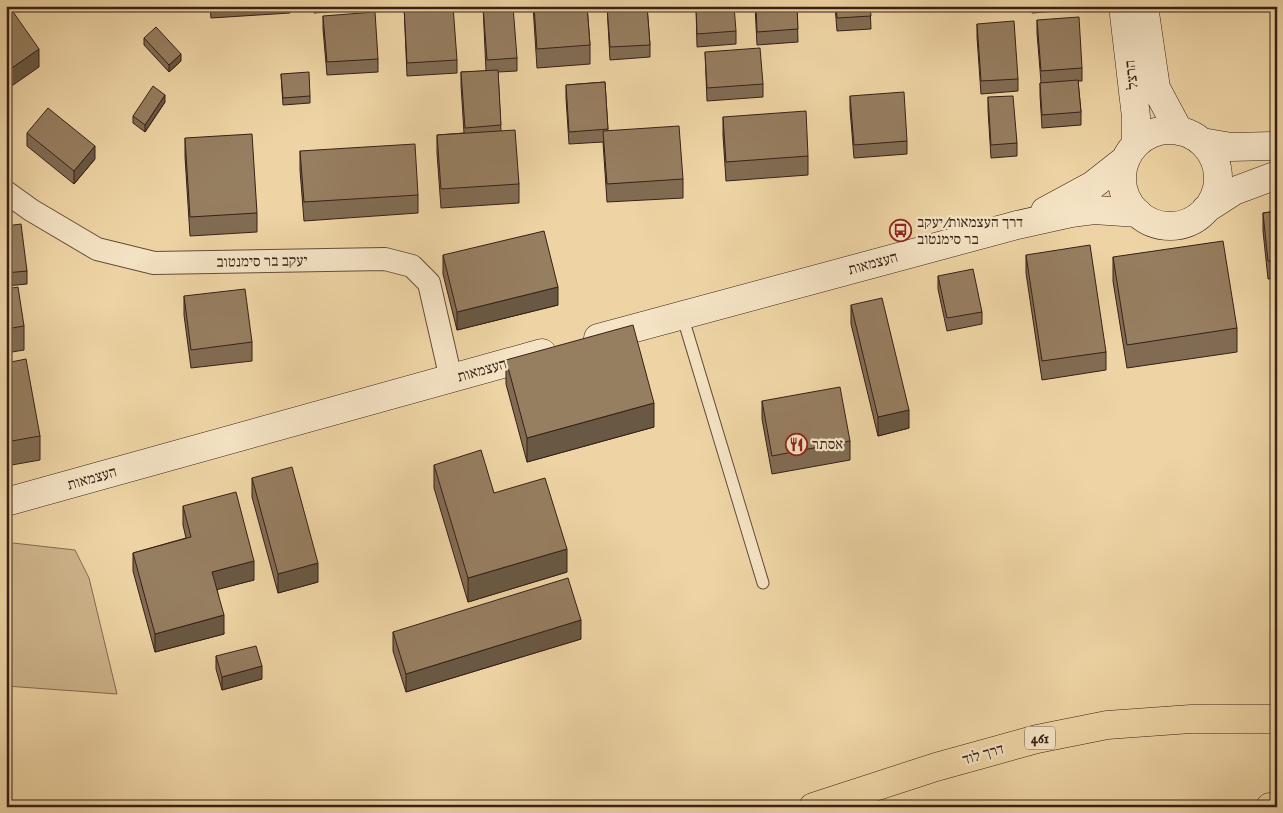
<svg xmlns="http://www.w3.org/2000/svg" width="1283" height="813" font-family="'IM FELL English','Frank Ruhl Libre',serif">
	<style>
		.green { fill: #cfb58c; stroke: #836a52 }
		.lines { fill: none; stroke-linecap: round; stroke-linejoin: round }
		.lane-casing { stroke: #654d3a; stroke-width: 13 }
		.street-casing { stroke: #654d3a; stroke-width: 24 }
		.secondary-casing { stroke: #372017; stroke-width: 29 }
		.primary-casing { stroke: #372017; stroke-width: 29 }
		.lane { stroke: #f4e3c4; stroke-width: 11 }
		.street { stroke: #f4e3c4; stroke-width: 22 }
		.secondary { stroke: #f4e3c4; stroke-width: 28 }
		.primary { stroke: #eed4a4; stroke-width: 28 }
		.wall { fill: #816c53; stroke: #372017 }
		.shaded-wall { fill: #695843; stroke: #372017 }
		.building { fill: #967e60; stroke: #372017 }
		.labels { text-anchor: middle; stroke-width: 4.5; stroke-linejoin: round; paint-order: stroke }
		.shield { fill: #f4e3c4; stroke: #705a4b; stroke-width: 1 }
		.shield-label { font-size: 14px; font-weight: bold; fill: #372017 }
		.street-label { font-size: 15px; fill: #372017; stroke: #f4e3c4 }
		.poi-label { font-size: 15px; fill: #372017; stroke: #f4e3c4; text-anchor: start }
	</style>
	<rect width="100%" height="100%" fill="#eed4a4"/>
	<filter id="stains"><feTurbulence type="fractalNoise" baseFrequency=".004" numOctaves="4"/><feColorMatrix values="0 0 0 0 .2 0 0 0 0 .09 0 0 0 0 .02 0 0 0 .5 -.17"/></filter>
	<radialGradient id="worn" r=".72"><stop offset=".6" stop-color="#630" stop-opacity="0"/><stop offset="1" stop-color="#630" stop-opacity=".3"/></radialGradient>
	<!-- green -->
	<path class="green" d="M 13,543 L 75,550 L 89,578 L 117,694 L 6,686 L 6,544 Z"/>
	<g class="lines">
		<defs>
			<path id="lane" d="M 682,315 L 763,583"/>
			<path id="street" d="M 6,192 L 31,210 L 97,249 L 154,263 L 385,259 L 412,266 L 429,283 L 451,379"/>
			<path id="secondary" d="M 1123,6 L 1136,117 L 1136,144
				M 1144,6 L 1156,88 L 1179,131
				M1122 178a48 48 0 1 1 96 0a48 48 0 1 1-96 0Z
				M 1202,142 L 1231,147 L 1277,146
				M 1206,209 L 1234,191 L 1277,175
				M 1045,211 L 1093,185 L 1126,159
				M 598,338 L 1017,225 L 1071,213 L 1094,210 L 1138,213
				M 6,502 L 542,353"/>
			<path id="primary" d="M 813,807 L 936,767 L 1037,739 L 1107,725 L 1191,719 L 1277,719
				M 1270,807 L 1277,807"/>
		</defs>
		<!-- lane casing -->
		<use href="#lane" class="lane-casing"/>
		<!-- street casing -->
		<use href="#street" class="street-casing"/>
		<!-- secondary casing -->
		<use href="#secondary" class="secondary-casing"/>
		<!-- primary casing -->
		<use href="#primary" class="primary-casing"/>
		<!-- lane -->
		<use href="#lane" class="lane"/>
		<!-- street -->
		<use href="#street" class="street"/>
		<!-- secondary -->
		<use href="#secondary" class="secondary"/>
		<!-- primary -->
		<use href="#primary" class="primary"/>
	</g>
	<!-- wall -->
	<path class="wall" d="M 210,6 L 290,6 L 290,13 L 211,18 Z
		M 313,6 L 368,6 L 368,9 L 314,13 Z
		M 404,6 L 457,60 L 457,73 L 407,76 Z
		M 483,6 L 517,58 L 517,71 L 498,72 L 501,131 L 519,184 L 519,203 L 441,208 L 437,153 L 437,135 L 464,133 L 461,85 L 461,72 L 486,71 Z
		M 533,6 L 587,6 L 590,45 L 590,64 L 537,68 Z
		M 607,6 L 647,6 L 650,45 L 650,57 L 610,60 Z
		M 696,6 L 736,31 L 736,44 L 697,47 Z
		M 755,6 L 797,6 L 798,42 L 757,45 Z
		M 835,6 L 870,6 L 871,29 L 837,31 Z
		M 1032,6 L 1072,6 L 1072,10 L 1032,13 Z
		M 323,16 L 378,59 L 378,72 L 327,75 L 323,29 Z
		M 1037,20 L 1082,68 L 1082,81 L 1078,81 L 1081,112 L 1081,125 L 1042,128 L 1040,95 L 1040,83 L 1041,82 L 1037,33 Z
		M 977,24 L 1018,79 L 1018,91 L 981,94 L 977,37 Z
		M 144,38 L 181,61 L 169,72 L 144,45 Z
		M 705,52 L 763,84 L 763,97 L 707,101 Z
		M 281,74 L 310,96 L 310,103 L 283,105 Z
		M 605,82 L 608,131 L 683,179 L 683,198 L 607,202 L 603,142 L 569,144 L 566,98 L 566,85 Z
		M 850,96 L 907,141 L 907,154 L 854,158 L 850,109 Z
		M 988,97 L 1017,143 L 1017,156 L 991,158 L 988,110 Z
		M 165,102 L 145,132 L 133,123 L 133,116 Z
		M 723,117 L 808,156 L 808,175 L 726,181 L 723,135 Z
		M 27,133 L 95,159 L 74,184 L 27,146 Z
		M 185,138 L 257,213 L 257,232 L 190,236 L 185,157 Z
		M 300,151 L 418,195 L 418,213 L 304,221 L 300,170 Z
		M 1277,211 L 1277,278 L 1268,279 L 1263,231 L 1263,213 Z
		M 6,226 L 27,271 L 27,284 L 6,286 Z
		M 443,255 L 558,305 L 457,330 L 443,274 Z
		M 1026,255 L 1106,352 L 1106,370 L 1042,380 L 1026,273 Z
		M 1113,257 L 1237,328 L 1237,352 L 1127,368 L 1113,281 Z
		M 938,276 L 982,312 L 982,324 L 947,331 L 938,289 Z
		M 6,289 L 24,326 L 24,350 L 6,353 Z
		M 184,296 L 252,342 L 252,361 L 191,368 L 184,315 Z
		M 851,305 L 909,428 L 878,436 L 851,324 Z
		M 506,360 L 654,427 L 527,462 L 506,384 Z
		M 6,363 L 40,436 L 40,460 L 6,466 Z
		M 762,401 L 850,441 L 850,460 L 772,474 L 762,419 Z
		M 434,465 L 494,493 L 567,572 L 468,602 L 434,488 Z
		M 252,478 L 318,582 L 278,593 L 252,497 Z
		M 183,506 L 254,580 L 217,589 L 224,634 L 155,652 L 133,571 L 133,553 L 186,538 L 183,525 Z
		M 393,632 L 581,639 L 406,692 L 393,651 Z
		M 216,656 L 262,679 L 222,690 L 216,669 Z"/>
	<!-- shaded-wall -->
	<path class="shaded-wall" d="M 39,49 L 39,67 L 6,90 L 6,72 Z
		M 181,54 L 181,61 L 169,72 L 169,65 Z
		M 165,95 L 165,102 L 145,132 L 145,125 Z
		M 95,146 L 95,159 L 74,184 L 74,171 Z
		M 558,287 L 558,305 L 457,330 L 457,312 Z
		M 654,403 L 654,427 L 527,462 L 527,438 Z
		M 909,410 L 909,428 L 878,436 L 878,417 Z
		M 567,549 L 567,572 L 468,602 L 468,578 Z
		M 254,561 L 254,580 L 212,591 L 212,572 Z
		M 318,563 L 318,582 L 278,593 L 278,574 Z
		M 224,615 L 224,634 L 155,652 L 155,634 Z
		M 581,620 L 581,639 L 406,692 L 406,674 Z
		M 262,666 L 262,679 L 222,690 L 222,677 Z"/>
	<!-- building -->
	<path class="building" d="M 6,6 L 9,6 L 39,49 L 6,72 Z
		M 404,6 L 453,6 L 457,60 L 407,63 Z
		M 483,6 L 513,6 L 517,58 L 487,60 Z
		M 534,6 L 587,6 L 590,45 L 537,49 Z
		M 607,6 L 647,6 L 650,45 L 610,47 Z
		M 696,6 L 734,6 L 736,31 L 697,34 Z
		M 756,6 L 797,6 L 798,29 L 757,32 Z
		M 836,6 L 870,6 L 871,16 L 837,18 Z
		M 375,12 L 378,59 L 327,62 L 323,16 Z
		M 1079,17 L 1082,68 L 1041,71 L 1037,20 Z
		M 1014,21 L 1018,79 L 981,81 L 977,24 Z
		M 156,27 L 181,54 L 169,65 L 144,38 Z
		M 760,48 L 763,84 L 707,88 L 705,52 Z
		M 498,70 L 501,125 L 465,128 L 461,72 Z
		M 309,72 L 310,96 L 283,98 L 281,74 Z
		M 1078,80 L 1081,112 L 1042,115 L 1040,83 Z
		M 605,82 L 608,129 L 569,132 L 566,85 Z
		M 153,86 L 165,95 L 145,125 L 133,116 Z
		M 904,92 L 907,141 L 854,145 L 850,96 Z
		M 1013,96 L 1017,143 L 991,145 L 988,97 Z
		M 48,108 L 95,146 L 74,171 L 27,133 Z
		M 806,111 L 808,156 L 726,162 L 723,117 Z
		M 679,126 L 683,179 L 607,184 L 603,131 Z
		M 515,130 L 519,184 L 441,189 L 437,135 Z
		M 252,134 L 257,213 L 190,217 L 185,138 Z
		M 415,144 L 418,195 L 304,202 L 300,151 Z
		M 1277,211 L 1277,260 L 1268,261 L 1263,213 Z
		M 21,224 L 27,271 L 6,273 L 6,226 Z
		M 544,231 L 558,287 L 457,312 L 443,255 Z
		M 1223,241 L 1237,328 L 1127,345 L 1113,257 Z
		M 1090,245 L 1106,352 L 1042,361 L 1026,255 Z
		M 973,269 L 982,312 L 947,318 L 938,276 Z
		M 18,287 L 24,326 L 6,329 L 6,289 Z
		M 245,289 L 252,342 L 191,350 L 184,296 Z
		M 882,298 L 909,410 L 878,417 L 851,305 Z
		M 633,325 L 654,403 L 527,438 L 506,360 Z
		M 26,359 L 40,436 L 6,442 L 6,363 Z
		M 840,387 L 850,441 L 772,456 L 762,401 Z
		M 481,450 L 494,493 L 545,478 L 567,549 L 468,578 L 434,465 Z
		M 292,467 L 318,563 L 278,574 L 252,478 Z
		M 236,492 L 254,561 L 212,572 L 224,615 L 155,634 L 133,553 L 191,537 L 183,506 Z
		M 568,578 L 581,620 L 406,674 L 393,632 Z
		M 256,646 L 262,666 L 222,677 L 216,656 Z"/>
	<!-- icons -->
	<defs>
		<symbol id="bus-ring" viewBox="-11 -11 22 22"><circle r="9.5" fill="#f4e3c4" stroke="#8f2418" stroke-width="1.5"/><path d="M-5-6H5V4H4V6H2V4H-2V6H-4V4H-5ZM-3.5-4V0h7V-4ZM-3.5 1.2v1.5H-2V1.2ZM2 1.2v1.5H3.5V1.2Z" fill="#8f2418"/></symbol>
		<symbol id="restaurant-ring" viewBox="-11 -11 22 22"><circle r="9.5" fill="#f4e3c4" stroke="#8f2418" stroke-width="1.5"/><path d="M-5-6h1v4h1v-4h1v4h1v-4h1v5L-1.5 .5V6h-2V.5L-5-1ZM5-6V6H3V1.5H1.5Q1.5-4 5-6Z" fill="#8f2418"/></symbol>
	</defs>
	<g fill-rule="evenodd">
		<use href="#bus-ring" x="888" y="218" width="25" height="25"/>
		<use href="#restaurant-ring" x="784" y="432" width="25" height="25"/>
	</g>
	<g class="labels">
		<!-- shield labels -->
		<rect class="shield" x="1025" y="726.5" width="30" height="23" rx="4"/>
		<g class="shield-label">
			<text x="1040" y="743">461</text>
		</g>
		<!-- street labels -->
		<g class="street-label">
			<text transform="translate(1131 75) rotate(-97)" y="5">הרצל</text>
			<text transform="translate(262 261) rotate(-1)" y="5">יעקב בר סימנטוב</text>
			<text transform="translate(873 263) rotate(-15)" y="5">העצמאות</text>
			<text transform="translate(482 370) rotate(-16)" y="5">העצמאות</text>
			<text transform="translate(92 478) rotate(-16)" y="5">העצמאות</text>
			<text transform="translate(983 754) rotate(-16)" y="5">דרך לוד</text>
		</g>
		<!-- poi labels -->
		<g class="poi-label">
			<text x="917" y="227">דרך העצמאות/יעקב<tspan x="917" dy="17">בר סימנטוב</tspan></text>
			<text x="812" y="449">אסתר</text>
		</g>
	</g>
	<!-- margin -->
	<rect width="1283" height="813" fill="none" stroke="#eed4a4" stroke-width="25"/>
	<rect x="8" y="8" width="1268" height="798" fill="none" stroke="#372017" stroke-width="2.5"/>
	<rect x="12" y="12" width="1258" height="788" fill="none" stroke="#372017"/>
	<rect width="100%" height="100%" filter="url(#stains)"/>
	<rect width="100%" height="100%" fill="url(#worn)"/>
</svg>
